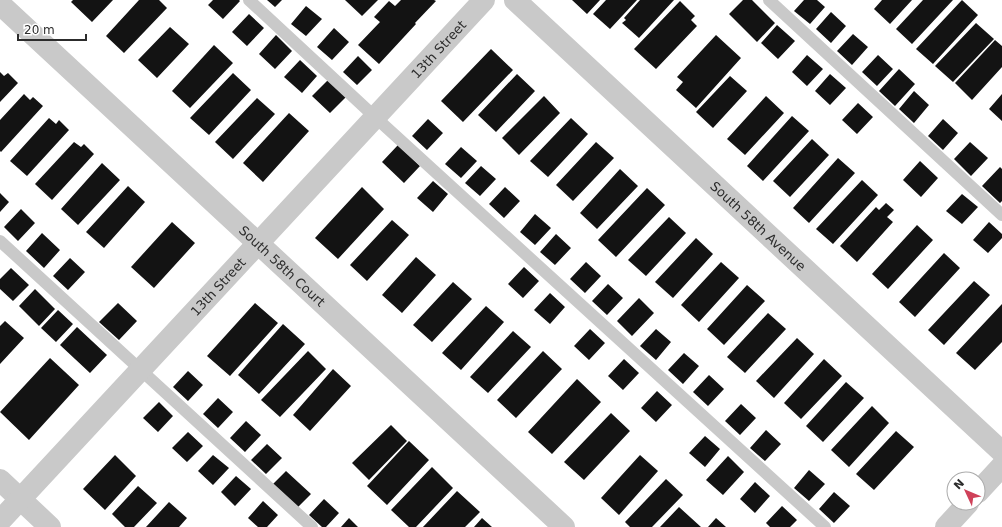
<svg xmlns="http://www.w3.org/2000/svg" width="1002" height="527" font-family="'DejaVu Sans',sans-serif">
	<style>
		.building { fill: #131313 }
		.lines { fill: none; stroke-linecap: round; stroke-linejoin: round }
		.lane { stroke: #c9c9c9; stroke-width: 12 }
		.street { stroke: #c9c9c9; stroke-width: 22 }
		.labels { text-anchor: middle; stroke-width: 4; stroke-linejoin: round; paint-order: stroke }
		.street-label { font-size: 13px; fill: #2c2c2c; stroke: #fff }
	</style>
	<rect width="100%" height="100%" fill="#fff"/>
	<!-- building -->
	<path class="building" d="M 73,0 L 113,0 L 92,22 L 71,2 Z
		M 139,0 L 159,0 L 167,8 L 124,53 L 106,36 Z
		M 213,0 L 239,0 L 240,1 L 223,19 L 208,5 Z
		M 267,0 L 282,0 L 275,7 Z
		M 345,0 L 378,0 L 362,16 Z
		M 401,0 L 434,0 L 436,1 L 415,23 L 416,24 L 379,64 L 358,45 L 380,22 L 374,17 L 389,1 L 395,6 Z
		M 572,0 L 600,0 L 587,14 Z
		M 606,0 L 637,0 L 610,29 L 593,14 Z
		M 640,0 L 674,0 L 639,38 L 622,23 L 626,20 L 624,18 Z
		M 743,0 L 752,0 L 775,23 L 757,42 L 729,14 Z
		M 804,0 L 817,0 L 825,7 L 810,24 L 794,11 Z
		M 882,0 L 912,0 L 890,24 L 874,9 Z
		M 923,0 L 953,0 L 912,44 L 896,29 Z
		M 962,0 L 978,15 L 933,64 L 916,49 Z
		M 680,1 L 695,16 L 691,20 L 697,26 L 656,69 L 634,49 Z
		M 306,6 L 322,19 L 306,36 L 291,24 Z
		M 831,12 L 846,26 L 831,43 L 816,29 Z
		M 249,14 L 264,28 L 247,46 L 232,32 Z
		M 976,23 L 994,39 L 953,82 L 935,66 Z
		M 777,25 L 795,41 L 778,59 L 761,43 Z
		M 170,27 L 189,44 L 157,78 L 138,60 Z
		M 334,28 L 349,42 L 332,60 L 317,47 Z
		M 853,34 L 868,47 L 852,65 L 837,51 Z
		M 276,35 L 292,51 L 275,69 L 259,54 Z
		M 716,35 L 741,58 L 696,108 L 676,90 L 683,82 L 677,77 Z
		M 995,40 L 1002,46 L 1002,67 L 972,100 L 955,83 Z
		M 214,45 L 233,63 L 190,108 L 172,91 Z
		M 491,49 L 513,70 L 463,122 L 441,101 Z
		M 807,55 L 823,69 L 807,86 L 792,72 Z
		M 878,55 L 893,69 L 877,86 L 862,72 Z
		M 358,56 L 372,70 L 357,85 L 343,72 Z
		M 300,60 L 317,76 L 302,93 L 284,77 Z
		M 899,69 L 915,84 L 895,106 L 879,91 Z
		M 0,72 L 4,76 L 8,73 L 18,83 L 0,102 Z
		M 233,73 L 251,90 L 209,135 L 190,118 Z
		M 517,74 L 535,91 L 496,132 L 478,115 Z
		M 830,74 L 846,88 L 830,105 L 815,91 Z
		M 730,76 L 747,91 L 713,128 L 696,112 Z
		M 328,80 L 346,97 L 330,113 L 312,96 Z
		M 914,91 L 929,105 L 914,123 L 899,109 Z
		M 24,94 L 30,100 L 33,97 L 43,106 L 1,152 L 0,151 L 0,120 Z
		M 1002,94 L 1002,121 L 989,109 Z
		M 544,96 L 560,113 L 519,155 L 502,138 Z
		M 766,96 L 784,113 L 745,155 L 727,139 Z
		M 257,98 L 275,114 L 233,159 L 215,142 Z
		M 858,103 L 873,117 L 857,134 L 842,120 Z
		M 289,113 L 309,131 L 263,182 L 243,163 Z
		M 792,116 L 809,131 L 763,181 L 747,166 Z
		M 49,118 L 56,124 L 59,120 L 69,130 L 27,176 L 10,161 Z
		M 571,118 L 588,134 L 548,177 L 530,161 Z
		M 428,119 L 443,133 L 427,150 L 412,136 Z
		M 943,119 L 958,133 L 943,150 L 928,136 Z
		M 812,139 L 829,155 L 790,197 L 773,181 Z
		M 74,142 L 81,147 L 84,144 L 94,154 L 52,200 L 35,184 Z
		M 596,142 L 614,158 L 573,201 L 556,185 Z
		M 970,142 L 988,158 L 971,176 L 954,159 Z
		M 398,145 L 420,166 L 404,183 L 382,162 Z
		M 461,147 L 477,161 L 461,178 L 445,164 Z
		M 838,158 L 855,173 L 809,223 L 793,208 Z
		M 920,161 L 938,178 L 921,197 L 903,180 Z
		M 102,163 L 120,180 L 78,225 L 61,209 Z
		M 481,166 L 496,179 L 480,196 L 465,183 Z
		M 1000,167 L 1002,169 L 1002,201 L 1000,203 L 982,186 Z
		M 620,169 L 638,186 L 597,229 L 580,213 Z
		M 862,180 L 878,195 L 833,244 L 816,229 Z
		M 433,181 L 448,194 L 433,212 L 417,198 Z
		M 128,186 L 145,202 L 104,248 L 86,232 Z
		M 362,187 L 384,209 L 338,259 L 315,238 Z
		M 505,187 L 520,201 L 504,218 L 489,204 Z
		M 647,188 L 665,205 L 616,257 L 598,240 Z
		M 0,193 L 9,202 L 0,212 Z
		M 962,194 L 978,207 L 962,224 L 946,211 Z
		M 886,203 L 894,210 L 887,217 L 893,222 L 857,262 L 840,246 L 876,207 L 879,210 Z
		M 21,209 L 35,223 L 18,241 L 4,227 Z
		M 535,214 L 551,228 L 535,245 L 520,232 Z
		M 669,217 L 686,233 L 646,276 L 628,260 Z
		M 392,220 L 409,235 L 367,281 L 350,265 Z
		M 172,222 L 195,243 L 154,288 L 131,267 Z
		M 989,222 L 1002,234 L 1002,238 L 988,253 L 973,240 Z
		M 917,225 L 933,240 L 888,289 L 872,274 Z
		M 42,233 L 60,250 L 44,268 L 26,251 Z
		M 556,234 L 571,248 L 555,265 L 540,252 Z
		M 696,238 L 713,254 L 673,298 L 655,282 Z
		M 944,253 L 960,268 L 915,317 L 899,302 Z
		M 416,257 L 436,275 L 402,313 L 382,295 Z
		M 70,258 L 85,272 L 68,290 L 53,276 Z
		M 586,262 L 601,276 L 585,293 L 570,279 Z
		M 721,262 L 739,278 L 699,322 L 681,305 Z
		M 524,267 L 539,281 L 523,298 L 508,284 Z
		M 11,268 L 29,285 L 13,301 L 0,289 L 0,279 Z
		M 974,281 L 990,295 L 944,345 L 928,330 Z
		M 453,282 L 472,299 L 432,342 L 413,325 Z
		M 608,284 L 623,298 L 607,315 L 592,301 Z
		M 747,285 L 765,301 L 724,345 L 707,329 Z
		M 35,289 L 55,309 L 39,326 L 19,306 Z
		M 550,293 L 565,307 L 550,324 L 534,310 Z
		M 639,298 L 654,313 L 632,336 L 617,321 Z
		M 118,303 L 137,321 L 119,340 L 99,322 Z
		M 255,303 L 278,323 L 230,376 L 207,356 Z
		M 1002,304 L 1002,342 L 975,370 L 956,353 Z
		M 486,306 L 504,322 L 461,370 L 442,353 Z
		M 58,310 L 73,324 L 56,342 L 41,328 Z
		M 768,313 L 786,329 L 745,373 L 727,357 Z
		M 5,321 L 24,338 L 0,364 L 0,326 Z
		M 283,324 L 305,344 L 259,394 L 238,375 Z
		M 77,327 L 107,355 L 90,373 L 60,345 Z
		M 590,329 L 605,343 L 589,360 L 574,346 Z
		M 656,329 L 671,342 L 656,360 L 640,346 Z
		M 513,331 L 531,347 L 488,393 L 470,377 Z
		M 797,338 L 814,354 L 774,398 L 756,381 Z
		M 308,351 L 326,369 L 280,417 L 261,400 Z
		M 543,351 L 562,369 L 516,418 L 497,400 Z
		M 684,353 L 699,366 L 683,384 L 668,370 Z
		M 50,358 L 79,385 L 29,440 L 0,412 Z
		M 624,359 L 639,373 L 623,390 L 608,376 Z
		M 824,359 L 842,376 L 801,419 L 784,403 Z
		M 333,369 L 351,386 L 310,431 L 293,415 Z
		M 188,371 L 203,385 L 188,401 L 173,387 Z
		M 709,375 L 724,389 L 708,406 L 693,392 Z
		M 577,379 L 601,402 L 552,454 L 528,432 Z
		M 846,382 L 864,398 L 823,442 L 806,426 Z
		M 657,391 L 672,405 L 656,422 L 641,408 Z
		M 218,398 L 233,412 L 218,428 L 203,414 Z
		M 159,402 L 173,416 L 158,432 L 143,418 Z
		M 741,404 L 756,418 L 740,435 L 725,421 Z
		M 872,406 L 889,423 L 849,467 L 831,450 Z
		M 611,413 L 630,431 L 584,480 L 564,462 Z
		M 246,421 L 261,435 L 245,452 L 230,438 Z
		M 391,425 L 407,441 L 369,480 L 352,463 Z
		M 766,430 L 781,444 L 765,461 L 750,448 Z
		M 896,431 L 914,447 L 874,490 L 856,474 Z
		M 188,432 L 203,446 L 187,462 L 172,448 Z
		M 705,436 L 720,449 L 705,467 L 689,453 Z
		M 409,441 L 429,460 L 387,505 L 367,486 Z
		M 267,444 L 282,458 L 266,474 L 251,460 Z
		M 115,455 L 136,476 L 105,510 L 83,489 Z
		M 213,455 L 229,468 L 213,485 L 198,471 Z
		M 640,455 L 658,471 L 619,515 L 601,498 Z
		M 728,456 L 744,472 L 723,495 L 706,480 Z
		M 432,467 L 453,488 L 416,527 L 409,527 L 391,510 Z
		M 809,470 L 825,484 L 809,501 L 794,488 Z
		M 286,471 L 311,494 L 298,507 L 273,484 Z
		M 236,476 L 251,489 L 235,506 L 221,492 Z
		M 666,479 L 683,495 L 652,527 L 630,527 L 625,522 Z
		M 755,482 L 770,496 L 755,513 L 740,499 Z
		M 138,486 L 157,503 L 134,527 L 125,527 L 112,514 Z
		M 457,491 L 480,512 L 465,527 L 423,527 Z
		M 834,492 L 850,506 L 834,523 L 819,509 Z
		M 324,499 L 339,513 L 326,527 L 322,527 L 309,515 Z
		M 263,501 L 278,515 L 267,527 L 258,527 L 248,518 Z
		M 169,502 L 187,518 L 179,527 L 146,527 Z
		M 782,506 L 797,520 L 790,527 L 770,527 L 766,523 Z
		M 679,507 L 701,527 L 660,527 Z
		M 349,518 L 358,527 L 341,527 Z
		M 482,518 L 492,527 L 474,527 Z
		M 716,518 L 726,527 L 708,527 Z"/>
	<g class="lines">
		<!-- lane -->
		<path class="lane" d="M 249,0 L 375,117 L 825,527
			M 769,0 L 1002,215
			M 0,241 L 312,527"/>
		<!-- street -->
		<g class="street">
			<path id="s1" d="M 515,0 L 1002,452"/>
			<path id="s2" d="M 0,4 L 564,527"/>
			<path d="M 0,480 L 50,527"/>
			<path d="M 978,492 L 1002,466"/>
			<path id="s3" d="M 0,521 L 484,0"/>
			<path d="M 946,527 L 968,503"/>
		</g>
	</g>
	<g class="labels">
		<!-- street labels -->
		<g class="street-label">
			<text dy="5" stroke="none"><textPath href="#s3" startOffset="644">13th Street</textPath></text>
			<text dy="5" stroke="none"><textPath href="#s1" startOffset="332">South 58th Avenue</textPath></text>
			<text dy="5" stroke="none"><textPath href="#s2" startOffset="385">South 58th Court</textPath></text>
			<text dy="5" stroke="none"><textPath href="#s3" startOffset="320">13th Street</textPath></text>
		</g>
	</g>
	<!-- north arrow -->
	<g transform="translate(966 491) rotate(314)"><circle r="19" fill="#ffffff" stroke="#ababab"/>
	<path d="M0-3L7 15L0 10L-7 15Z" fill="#cf4159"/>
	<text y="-6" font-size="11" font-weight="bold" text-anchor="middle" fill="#2c2c2c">N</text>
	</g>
	<!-- scale -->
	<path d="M18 34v6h68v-6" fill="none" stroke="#2c2c2c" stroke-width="2"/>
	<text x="24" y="34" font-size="12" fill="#2c2c2c" stroke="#ffffff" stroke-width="3" paint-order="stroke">20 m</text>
</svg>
